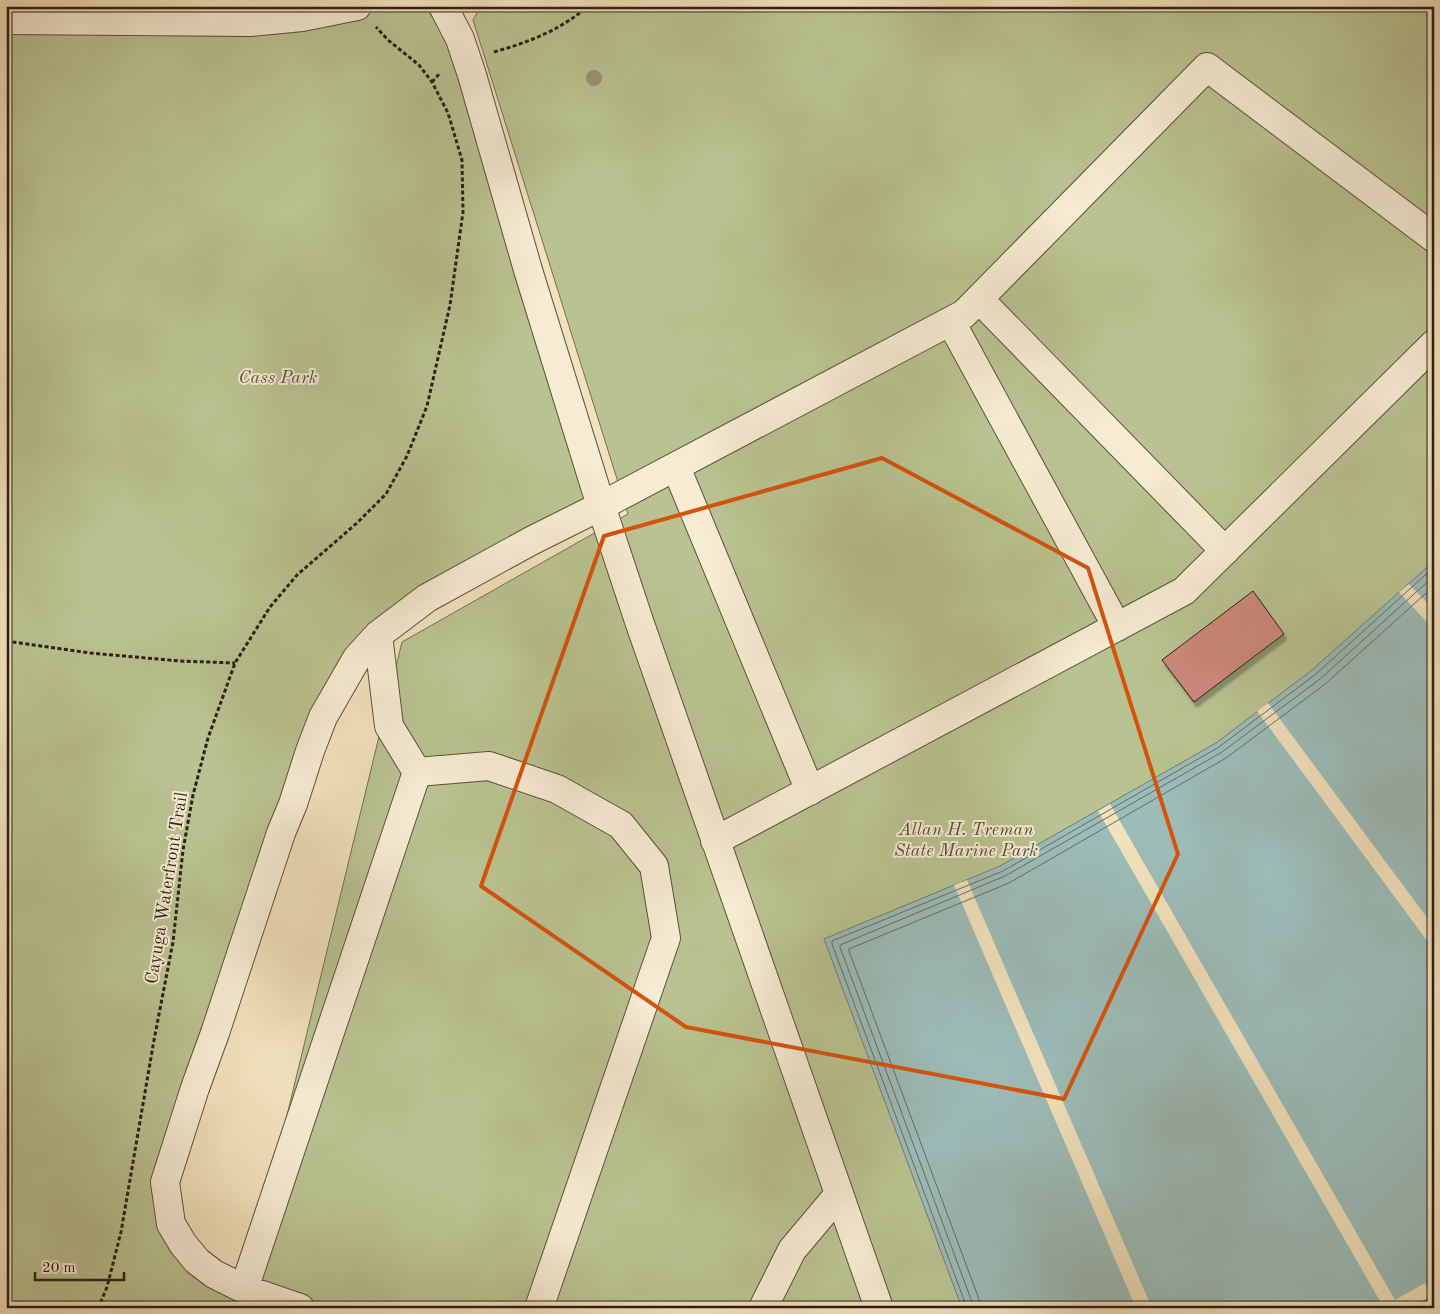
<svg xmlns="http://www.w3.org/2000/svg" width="1440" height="1314" font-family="'Old Standard TT',serif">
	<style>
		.green { fill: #b9c391; stroke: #747054 }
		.water { fill: #9cbcb8; stroke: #707d77 }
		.pier { fill: #f1e1bc }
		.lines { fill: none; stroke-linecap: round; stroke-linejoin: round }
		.shore { stroke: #656d67; stroke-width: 1 }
		.building { fill: #ce897c; stroke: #2e1e16; filter: url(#shadow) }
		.minor-casing { stroke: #5f4f40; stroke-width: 30 }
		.path { stroke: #2e1e16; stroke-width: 3; stroke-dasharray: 4 2.5; stroke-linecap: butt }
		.minor { stroke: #f6ecd3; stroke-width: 28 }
		.tree { fill: #9d9175 }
		.marked { fill: none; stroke: #d5530d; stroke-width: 4; stroke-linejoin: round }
		.labels { text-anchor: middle; stroke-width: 4; stroke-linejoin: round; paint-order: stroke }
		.park-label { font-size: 18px; font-style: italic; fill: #58503b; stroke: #f6ecd3 }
		.street-label { font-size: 18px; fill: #2e1e16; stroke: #f6ecd3 }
	</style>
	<defs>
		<filter id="shadow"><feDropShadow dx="3" dy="5.5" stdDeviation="1" flood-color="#0004"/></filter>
	</defs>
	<rect width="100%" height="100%" fill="#f1e1bc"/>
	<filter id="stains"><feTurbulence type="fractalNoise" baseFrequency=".004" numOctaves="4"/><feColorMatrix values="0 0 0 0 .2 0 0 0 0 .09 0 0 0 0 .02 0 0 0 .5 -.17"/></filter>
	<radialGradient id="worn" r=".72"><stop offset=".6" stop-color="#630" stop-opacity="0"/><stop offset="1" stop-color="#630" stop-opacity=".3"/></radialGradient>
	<!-- green -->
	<path class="green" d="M 6,6 L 424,6 L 443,31 L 601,506 L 392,624 L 351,668 L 195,1088 L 171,1224 L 245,1288 L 402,642 L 628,514 L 473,20 L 481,6 L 1434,6 L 1434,1308 L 6,1308 Z"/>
	<!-- water -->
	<path class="water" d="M 1434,561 L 1434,1308 L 962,1308 L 824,939 L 1000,866 L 1216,743 L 1312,670 Z"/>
	<!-- pier -->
	<path class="pier" d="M 1409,584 L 1434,610 L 1434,630 L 1399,592 Z
		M 1268,703 L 1434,927 L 1434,950 L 1257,711 Z
		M 1110,804 L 1395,1300 L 1425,1283 L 1432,1295 L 1410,1308 L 1384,1308 L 1098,811 Z
		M 967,880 L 1152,1308 L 1136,1308 L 954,885 Z"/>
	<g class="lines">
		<!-- shore -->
		<path class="shore" d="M 967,1308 L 832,944 L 832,941 L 1003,871 L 1219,747 L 1316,674 L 1434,567
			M 973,1308 L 972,1302 L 840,947 L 840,945 L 1005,876 L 1222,752 L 1320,679 L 1434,576
			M 980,1308 L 979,1299 L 849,951 L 849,949 L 1009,883 L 1226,758 L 1324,685 L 1434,586"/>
	</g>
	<!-- building -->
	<path class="building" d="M 1253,591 L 1284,634 L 1194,702 L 1162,660 Z"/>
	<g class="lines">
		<defs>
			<path id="minor" d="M 443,6 L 460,39 L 472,75 L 528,270 L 601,506 L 639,621 L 879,1308
				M 6,20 L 250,22 L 302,17 L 357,6
				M 979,299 L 1225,551
				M 951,322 L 1117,627
				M 676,467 L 810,791
				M 378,635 L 389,726 L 417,772
				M 417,772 L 489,766 L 557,789 L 621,825 L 654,866 L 666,938 L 539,1308
				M 715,841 L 1184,591 L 1434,344
				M 244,1289 L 417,772
				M 300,1308 L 244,1289 L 214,1274 L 197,1261 L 183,1244 L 171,1224 L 165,1182 L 195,1088 L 215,1033 L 281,833 L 293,804 L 310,751 L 323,717 L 357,658 L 378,635 L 427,598 L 531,541 L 601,506 L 964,314 L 1207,67 L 1434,238
				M 763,1308 L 792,1250 L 839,1194"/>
		</defs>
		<!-- minor casing -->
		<use href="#minor" class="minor-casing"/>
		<!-- path -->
		<path class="path" d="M 494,52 C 529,42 561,30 588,6
			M 432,82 L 440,73
			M 6,641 L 90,653 L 180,661 L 235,663
			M 97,1308 L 100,1304 L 107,1287 L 121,1232 L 154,1040 L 173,942 L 183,850 L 193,795 L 208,738 L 235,663 L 270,607 L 297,575 L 357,523 L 386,494 L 407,456 L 427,406 L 450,305 L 463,212 L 462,160 L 448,113 L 432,82 L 419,65 L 388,40 L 376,27"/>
		<!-- minor -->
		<use href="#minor" class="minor"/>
	</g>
	<!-- trees -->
	<circle class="tree" cx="594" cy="78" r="8"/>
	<!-- marked area -->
	<path class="marked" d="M 882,458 L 1088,568 L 1178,854 L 1064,1099 L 686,1027 L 481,886 L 604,536 Z"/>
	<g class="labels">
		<!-- park labels -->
		<g class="park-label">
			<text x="278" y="383">Cass Park</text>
			<text x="966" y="835">Allan H. Treman<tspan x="966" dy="21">State Marine Park</tspan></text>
		</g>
		<!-- street labels -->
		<g class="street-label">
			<text transform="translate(166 888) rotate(-81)" y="6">Cayuga Waterfront Trail</text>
		</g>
	</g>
	<!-- margin -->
	<rect width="1440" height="1314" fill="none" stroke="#f1e1bc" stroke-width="25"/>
	<rect x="8" y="8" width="1425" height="1299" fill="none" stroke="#2e1e16" stroke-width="2.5"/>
	<rect x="12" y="12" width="1415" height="1289" fill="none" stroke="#2e1e16"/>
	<!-- scale -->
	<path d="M35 1272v8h89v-8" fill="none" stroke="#2e1e16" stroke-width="2.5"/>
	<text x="42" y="1272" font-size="15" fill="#2e1e16" stroke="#f6ecd3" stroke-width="4" paint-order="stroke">20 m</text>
	<rect width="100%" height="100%" filter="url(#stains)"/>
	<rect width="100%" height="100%" fill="url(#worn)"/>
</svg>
